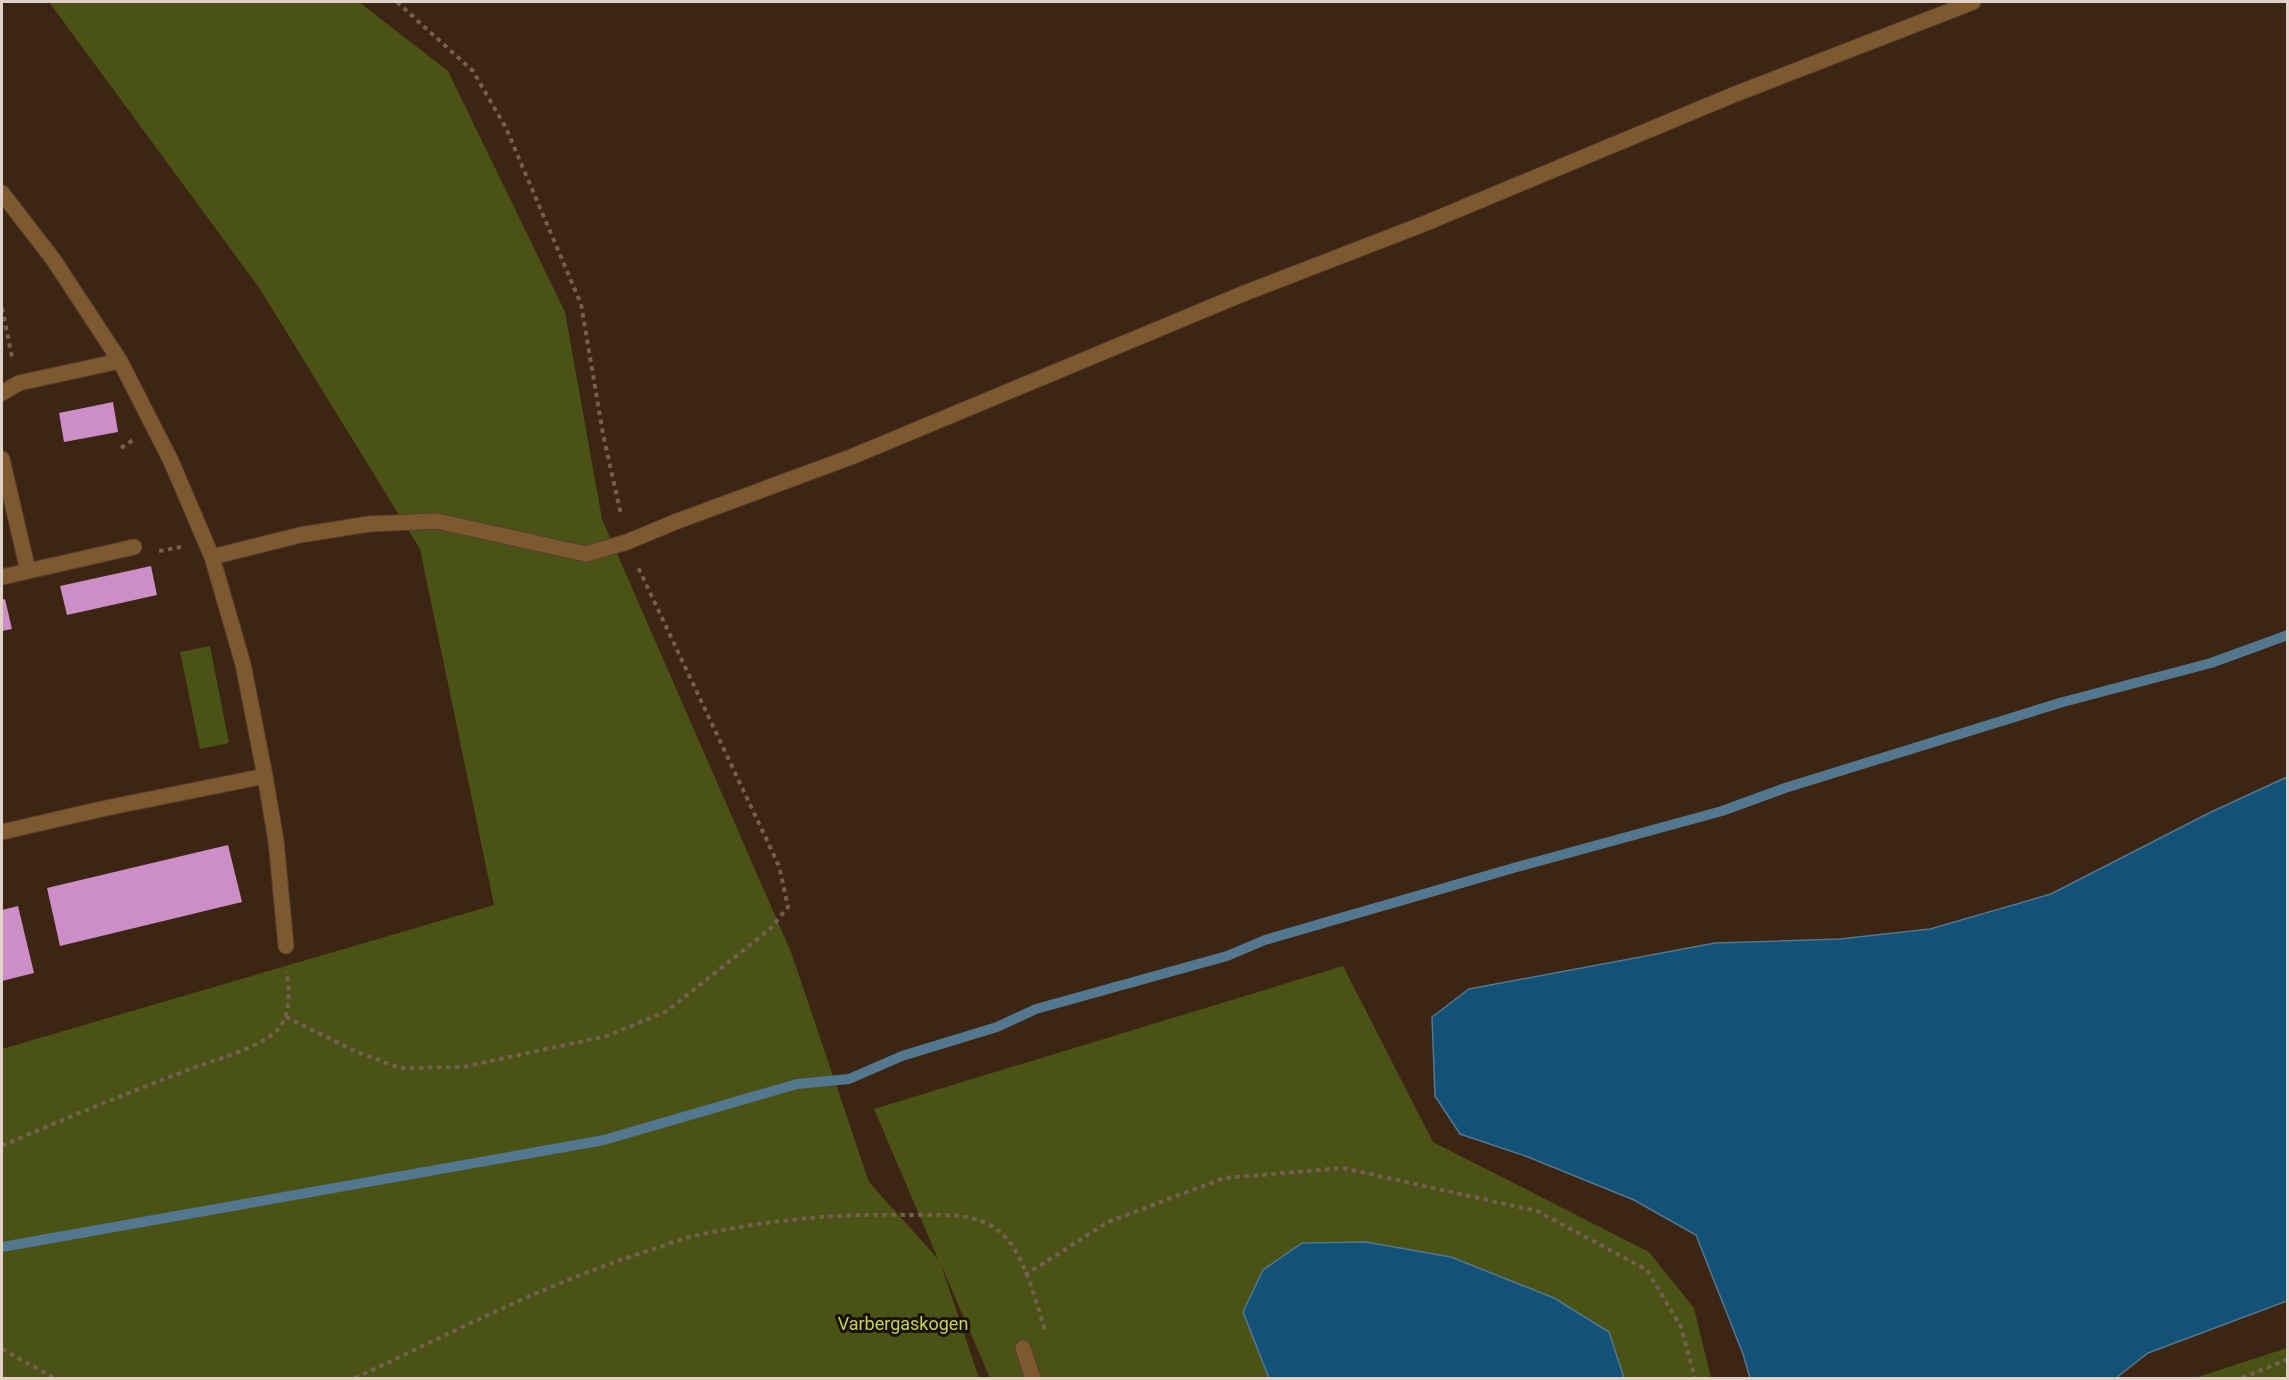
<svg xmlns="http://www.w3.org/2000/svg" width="2289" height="1380" font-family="Roboto,sans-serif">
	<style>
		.green { fill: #4a5215 }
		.water { fill: #145177; stroke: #52778f; stroke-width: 1.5 }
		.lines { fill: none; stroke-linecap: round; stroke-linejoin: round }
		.stream { stroke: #52778f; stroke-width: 10 }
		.building { fill: #cd8dc7 }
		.minor-casing { stroke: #56412f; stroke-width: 17 }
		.path { stroke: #756050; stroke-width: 4; stroke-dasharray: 4.5 4.5; stroke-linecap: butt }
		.minor { stroke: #7e582f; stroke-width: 15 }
		.labels { text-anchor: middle; stroke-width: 6; stroke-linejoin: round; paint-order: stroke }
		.park-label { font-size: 18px; fill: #c1d162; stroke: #1b1109 }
	</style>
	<rect width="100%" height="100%" fill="#3c2512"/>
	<!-- green -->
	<path class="green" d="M 49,2 L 359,2 L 448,71 L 565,312 L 602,519 L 791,952 L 869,1182 L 938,1259 L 874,1109 L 1343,966 L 1433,1142 L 1649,1252 L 1694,1308 L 1711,1378 L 1624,1378 L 1609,1332 L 1451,1257 L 1366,1242 L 1302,1243 L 1243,1312 L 1269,1378 L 990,1378 L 941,1265 L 979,1378 L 2,1378 L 2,1049 L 494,905 L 420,549 L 260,289 Z
		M 210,646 L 229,743 L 200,749 L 180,652 Z
		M 2287,1348 L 2287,1378 L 2195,1378 Z"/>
	<!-- water -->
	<path class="water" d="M 2287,777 L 2287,1301 L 2148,1353 L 2116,1378 L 1750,1378 L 1743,1354 L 1696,1235 L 1634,1200 L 1528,1157 L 1460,1134 L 1435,1096 L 1432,1017 L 1469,989 L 1715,943 L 1840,939 L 1930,929 L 2051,894 L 2209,813 Z
		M 1366,1242 L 1451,1257 L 1554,1298 L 1609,1332 L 1624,1378 L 1269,1378 L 1243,1312 L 1263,1270 L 1302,1243 Z"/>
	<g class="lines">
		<!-- stream -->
		<path class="stream" d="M 2,1247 L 604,1140 L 797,1084 L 849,1079 L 902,1056 L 997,1027 L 1036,1009 L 1227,956 L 1265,940 L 1517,867 L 1722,811 L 1785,788 L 2063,702 L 2211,663 L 2288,635"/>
	</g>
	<!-- building -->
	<path class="building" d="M 113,402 L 118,432 L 64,442 L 59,413 Z
		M 151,566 L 157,595 L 67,615 L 60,586 Z
		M 5,599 L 12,629 L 2,631 L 2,600 Z
		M 228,845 L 242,902 L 60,946 L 47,888 Z
		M 18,906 L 34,973 L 2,981 L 2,910 Z"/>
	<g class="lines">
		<defs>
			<path id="minor" d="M 2,193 L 53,259 L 120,361 L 171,461 L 212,557 L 243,664 L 265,776 L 276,841 L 286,946
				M 2,393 L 19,383 L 120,361
				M 2,459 L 28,571
				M 212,557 L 300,535 L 369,524 L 437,521 L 586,554 L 627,542 L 675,522 L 851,457 L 1240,295 L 1426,223 L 1733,95 L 1973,2
				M 2,577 L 134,547
				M 2,832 L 106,808 L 265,776
				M 1023,1348 L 1033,1378"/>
		</defs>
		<!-- minor casing -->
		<use href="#minor" class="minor-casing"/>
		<!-- path -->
		<path class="path" d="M 397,2 L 473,71 L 506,128 L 581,304 L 603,434 L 621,515
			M 2,308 L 12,357
			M 121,448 L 133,440
			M 159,551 L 181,547
			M 286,1017 L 357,1052 L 400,1068 L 463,1067 L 607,1036 L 667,1011 L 770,929 L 788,907 L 779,866 L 637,565
			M 2,1146 C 63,1119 125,1094 188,1070 C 211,1061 259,1048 276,1031 C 292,1016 289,991 287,971
			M 1025,1275 L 1108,1222 L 1224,1178 L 1343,1168 L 1537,1211 L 1647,1270 L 1681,1327 L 1695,1378
			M 2,1349 L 54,1378
			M 355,1378 C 452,1333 548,1282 651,1250 C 668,1244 685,1237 703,1234 C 770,1220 839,1213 906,1215 C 936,1215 974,1211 999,1231 C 1025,1252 1035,1301 1046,1333
			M 2242,1378 L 2288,1359"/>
		<!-- minor -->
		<use href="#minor" class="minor"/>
	</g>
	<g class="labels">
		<!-- park labels -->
		<g class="park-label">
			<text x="903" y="1330">Varbergaskogen</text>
		</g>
	</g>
	<!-- border -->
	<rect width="2289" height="1380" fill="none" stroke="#e1d1c6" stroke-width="6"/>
</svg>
